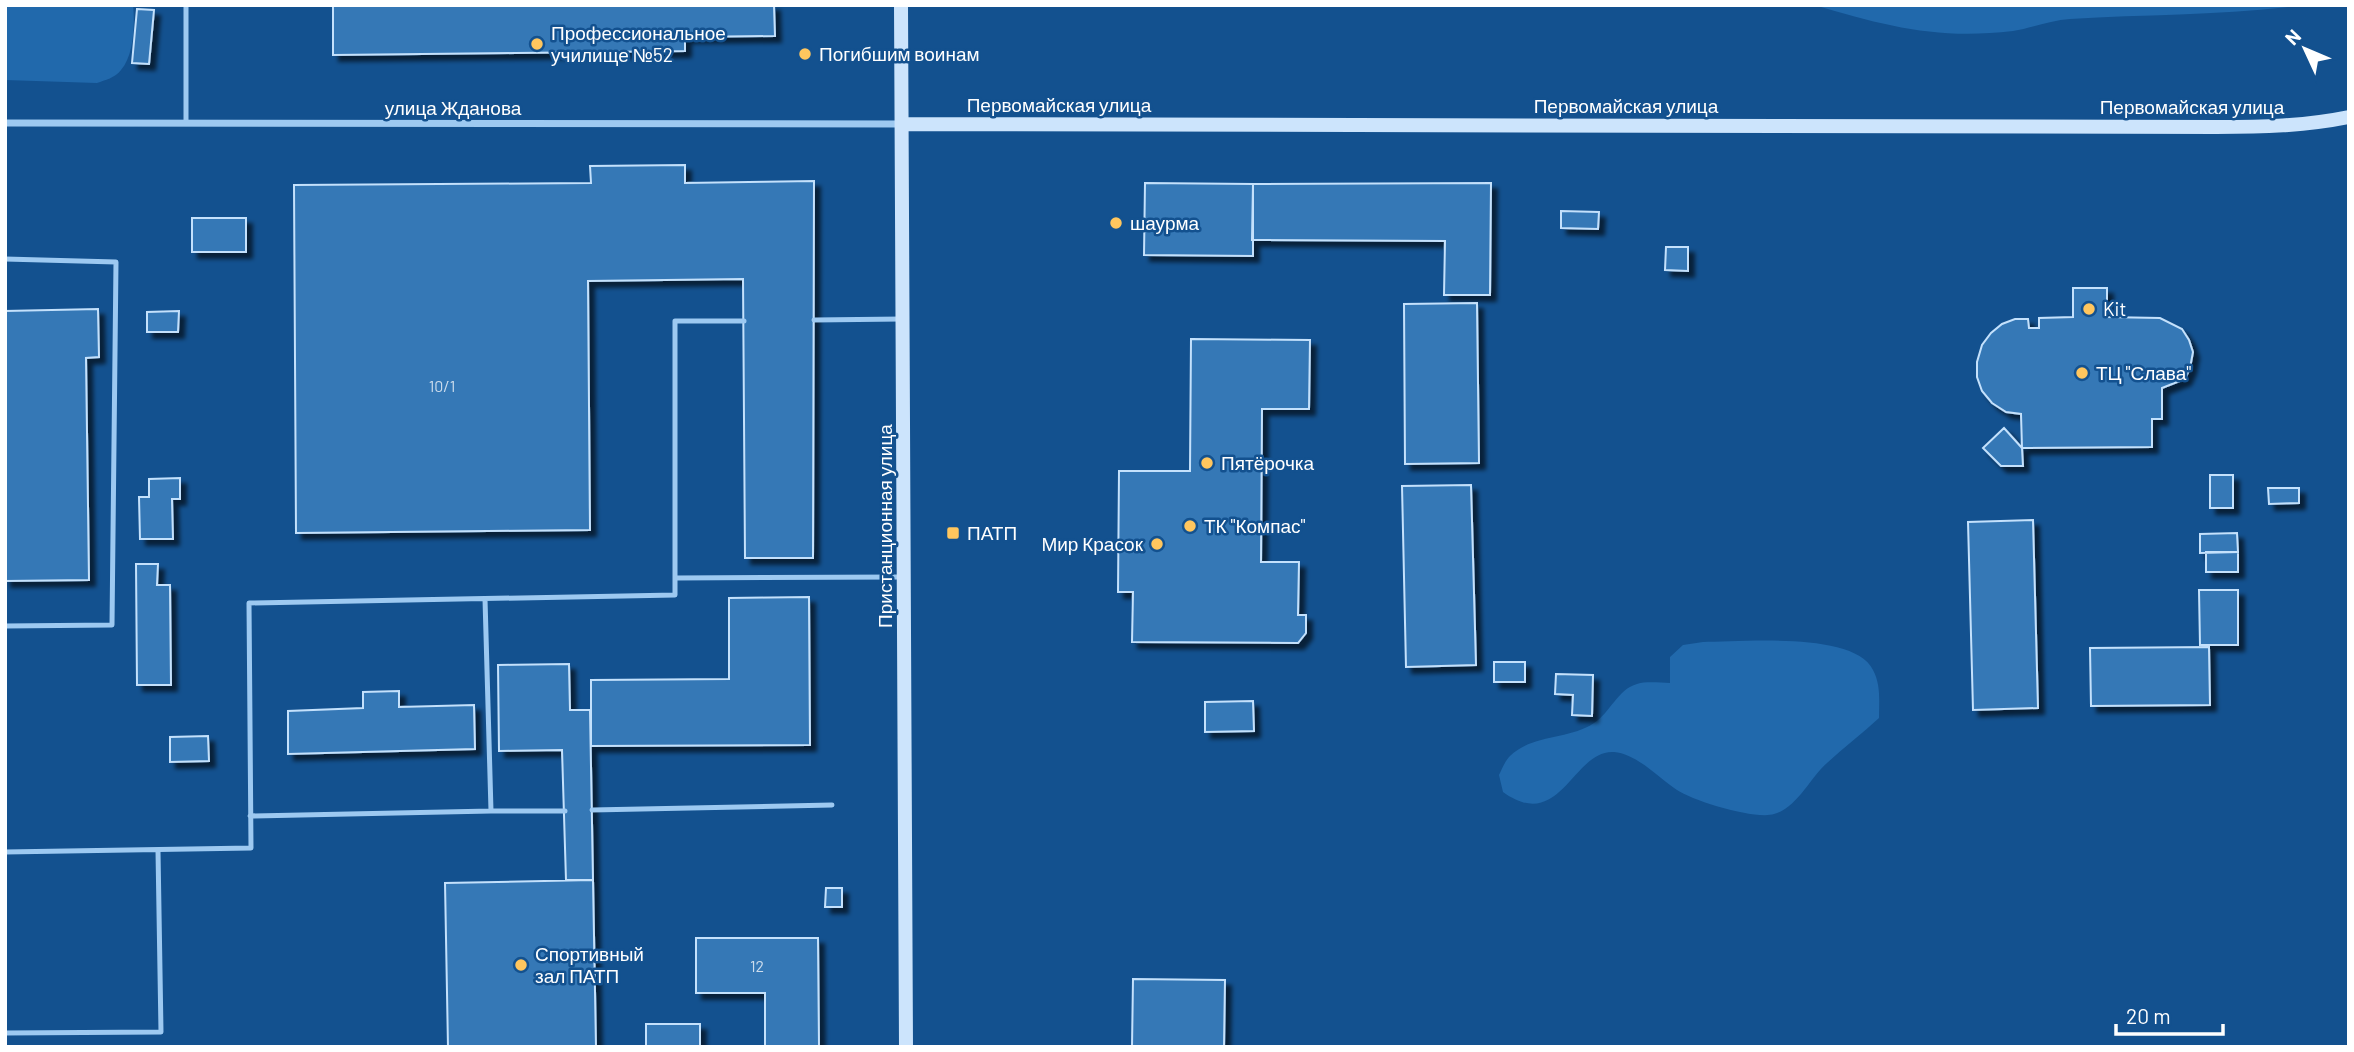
<svg xmlns="http://www.w3.org/2000/svg" width="2354" height="1052" font-family="Barlow,sans-serif">
	<style>
		.green { fill: #2169ac }
		.building { fill: #3678b6; stroke: #c4e1fc; stroke-width: 2; filter: url(#shadow) }
		.lines { fill: none; stroke-linecap: round; stroke-linejoin: round }
		.lane { stroke: #9dc9f1; stroke-width: 5 }
		.street { stroke: #9dc9f1; stroke-width: 7 }
		.secondary { stroke: #cce4fc; stroke-width: 14 }
		.poi-dot { fill: #ffc65e; stroke: #13518f; stroke-width: 2.5 }
		.labels { text-anchor: middle; stroke-width: 5; stroke-linejoin: round; paint-order: stroke }
		.number-label { font-size: 16px; fill: #cddded }
		.poi-label { font-size: 19px; fill: #fff; stroke: #13518f; text-anchor: start }
		.street-label { font-size: 19px; fill: #fff; stroke: #13518f }
	</style>
	<defs>
		<filter id="shadow"><feDropShadow dx="6" dy="6" stdDeviation="2" flood-color="#0009"/></filter>
	</defs>
	<rect width="100%" height="100%" fill="#13518f"/>
	<!-- green -->
	<path class="green" d="M 5,5 L 133,5 C 135,24 134,55 121,70 C 115,78 105,80 97,83 L 5,80 Z
		M 1814,5 L 2304,5 C 2226,16 2149,14 2070,19 C 2051,20 2032,28 2013,31 C 1937,40 1886,26 1814,5 Z
		M 1703,642 C 1741,642 1855,631 1873,670 C 1881,685 1879,701 1879,718 C 1862,734 1844,747 1827,763 C 1810,778 1797,808 1774,814 C 1756,820 1693,801 1677,790 C 1659,778 1637,754 1614,752 C 1573,749 1561,834 1503,792 L 1499,775 C 1502,769 1505,761 1510,756 C 1532,734 1569,740 1594,723 C 1610,713 1618,689 1637,684 C 1647,681 1660,683 1670,683 L 1670,657 L 1683,645 Z"/>
	<!-- building -->
	<path class="building" d="M 333,5 L 774,5 L 775,36 L 685,37 L 685,51 L 333,55 Z
		M 137,9 L 154,10 L 149,64 L 132,63 Z
		M 685,165 L 685,183 L 814,181 L 813,558 L 745,558 L 743,279 L 588,281 L 590,530 L 296,533 L 294,185 L 591,183 L 590,166 Z
		M 1145,183 L 1253,184 L 1253,256 L 1144,255 Z
		M 1491,183 L 1490,295 L 1444,295 L 1445,241 L 1252,240 L 1253,184 Z
		M 1561,211 L 1599,212 L 1598,229 L 1561,228 Z
		M 192,218 L 246,218 L 246,252 L 192,252 Z
		M 1666,247 L 1688,247 L 1688,271 L 1665,270 Z
		M 2073,288 L 2107,288 L 2107,317 L 2160,318 L 2182,329 L 2189,340 L 2193,352 L 2190,368 L 2185,379 L 2162,388 L 2162,419 L 2152,419 L 2152,447 L 2022,448 L 2021,414 L 2006,412 L 1992,403 L 1982,391 L 1977,377 L 1977,362 L 1982,345 L 1991,333 L 2002,324 L 2015,319 L 2028,319 L 2029,328 L 2039,328 L 2039,318 L 2073,317 Z
		M 1477,303 L 1479,463 L 1405,464 L 1404,304 Z
		M 98,309 L 99,357 L 86,358 L 89,580 L 5,581 L 5,311 Z
		M 179,311 L 178,332 L 147,332 L 147,312 Z
		M 1191,339 L 1310,340 L 1309,409 L 1262,409 L 1261,562 L 1299,562 L 1298,615 L 1306,615 L 1306,633 L 1298,643 L 1132,642 L 1133,592 L 1118,592 L 1119,471 L 1190,471 Z
		M 2004,428 L 2022,448 L 2023,466 L 2001,466 L 1983,448 Z
		M 2210,475 L 2233,475 L 2233,508 L 2210,508 Z
		M 180,478 L 180,499 L 172,499 L 173,539 L 140,539 L 139,497 L 149,497 L 149,479 Z
		M 1471,485 L 1476,665 L 1406,667 L 1402,486 Z
		M 2268,488 L 2299,488 L 2299,503 L 2269,504 Z
		M 2033,520 L 2038,708 L 1973,710 L 1968,522 Z
		M 2237,533 L 2238,552 L 2200,553 L 2200,534 Z
		M 2206,552 L 2238,552 L 2238,572 L 2206,572 Z
		M 136,564 L 158,564 L 157,585 L 170,585 L 171,685 L 137,685 Z
		M 2199,590 L 2238,590 L 2238,645 L 2200,645 Z
		M 809,597 L 810,745 L 591,746 L 591,680 L 729,679 L 729,598 Z
		M 2209,647 L 2210,705 L 2091,706 L 2090,648 Z
		M 1494,662 L 1525,662 L 1525,682 L 1494,682 Z
		M 569,664 L 570,710 L 590,710 L 593,880 L 566,880 L 562,750 L 499,751 L 498,665 Z
		M 1556,674 L 1593,675 L 1592,716 L 1572,715 L 1573,695 L 1555,694 Z
		M 399,691 L 399,707 L 474,705 L 475,749 L 288,754 L 288,711 L 363,708 L 363,692 Z
		M 1253,701 L 1254,731 L 1205,732 L 1205,702 Z
		M 208,736 L 209,761 L 170,762 L 170,737 Z
		M 593,880 L 596,1047 L 448,1047 L 445,883 Z
		M 826,888 L 842,888 L 842,907 L 825,907 Z
		M 696,938 L 818,938 L 819,1047 L 765,1047 L 765,993 L 696,993 Z
		M 1133,979 L 1225,980 L 1224,1047 L 1132,1047 Z
		M 646,1024 L 700,1024 L 700,1047 L 646,1047 Z"/>
	<g class="lines">
		<!-- lane -->
		<path class="lane" d="M 186,5 L 186,123
			M 5,259 L 116,262 L 112,625 L 5,626
			M 814,320 L 902,319
			M 675,578 L 902,577
			M 485,599 L 491,811 L 565,811
			M 592,810 L 832,805
			M 250,816 L 491,811
			M 5,852 L 251,848 L 249,603 L 675,595 L 675,321 L 744,321
			M 5,1033 L 161,1032 L 158,851"/>
		<!-- street -->
		<path class="street" d="M 5,123 L 902,124"/>
		<!-- secondary -->
		<path class="secondary" d="M 901,5 L 906,1047
			M 902,124 L 2216,127 C 2261,127 2305,126 2349,117"/>
	</g>
	<!-- markers -->
	<g class="poi-dot">
		<circle cx="537" cy="44" r="7"/>
		<circle cx="805" cy="54" r="7"/>
		<circle cx="1116" cy="223" r="7"/>
		<circle cx="2089" cy="309" r="7"/>
		<circle cx="2082" cy="373" r="7"/>
		<circle cx="1207" cy="463" r="7"/>
		<circle cx="1190" cy="526" r="7"/>
		<rect x="946" y="526" width="14" height="14" rx="3.5"/>
		<circle cx="1157" cy="544" r="7"/>
		<circle cx="521" cy="965" r="7"/>
	</g>
	<g class="labels">
		<!-- number labels -->
		<g class="number-label">
			<text x="442" y="392">10/1</text>
			<text x="757" y="972">12</text>
		</g>
		<!-- poi labels -->
		<g class="poi-label">
			<text x="551" y="40">Профессиональное<tspan x="551" dy="22">училище №52</tspan></text>
			<text x="819" y="61">Погибшим воинам</text>
			<text x="1130" y="230">шаурма</text>
			<text x="2103" y="316">Kit</text>
			<text x="2096" y="380">ТЦ "Слава"</text>
			<text x="1221" y="470">Пятёрочка</text>
			<text x="1204" y="533">ТК "Компас"</text>
			<text x="967" y="540">ПАТП</text>
			<text x="1143" y="551" text-anchor="end">Мир Красок</text>
			<text x="535" y="961">Спортивный<tspan x="535" dy="22">зал ПАТП</tspan></text>
		</g>
		<!-- street labels -->
		<g class="street-label">
			<text x="1059" y="112">Первомайская улица</text>
			<text x="1626" y="113">Первомайская улица</text>
			<text x="2192" y="114">Первомайская улица</text>
			<text x="453" y="115">улица Жданова</text>
			<text transform="translate(885 526) rotate(-90)" y="7">Пристанционная улица</text>
		</g>
	</g>
	<!-- border -->
	<rect width="2354" height="1052" fill="none" stroke="#ffffff" stroke-width="14"/>
	<!-- north arrow -->
	<g transform="translate(2305 49) rotate(314)" stroke="#13518f" stroke-width="5" paint-order="stroke">
	<path d="M0-5L12 26L0 18L-12 26Z" fill="#ffffff"/>
	<text y="-10" font-size="19" font-weight="bold" text-anchor="middle" fill="#ffffff">N</text>
	</g>
	<!-- scale -->
	<path d="M2116 1024v10h107v-10" fill="none" stroke="#ffffff" stroke-width="3.5"/>
	<text x="2126" y="1024" font-size="21" fill="#ffffff" stroke="#13518f" stroke-width="5" paint-order="stroke">20 m</text>
</svg>
